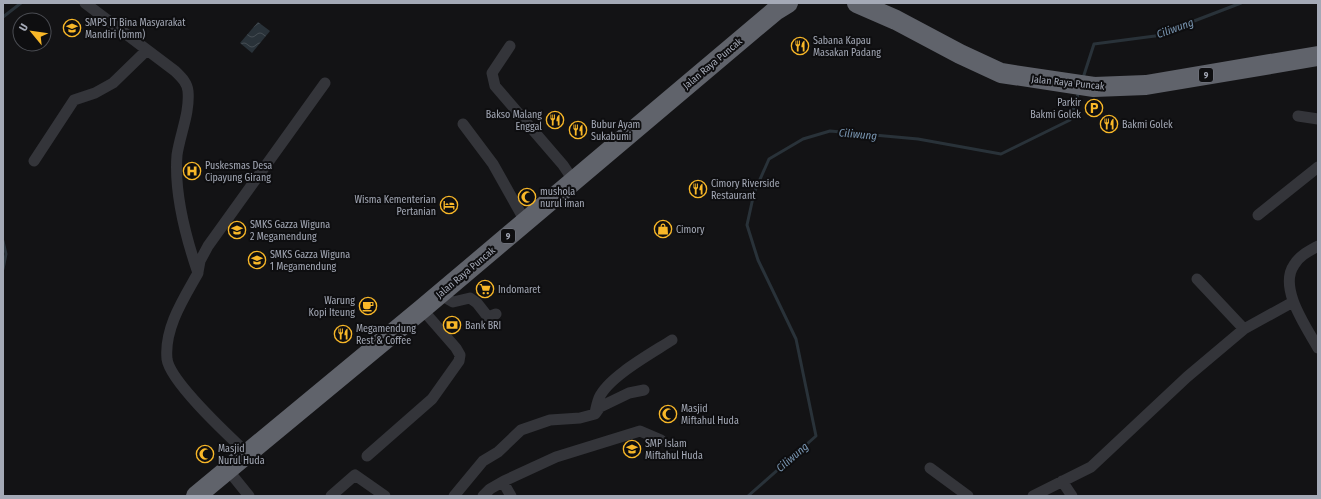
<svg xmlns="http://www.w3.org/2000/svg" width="1321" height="499" font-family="'Fira Sans Condensed',sans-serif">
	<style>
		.water { fill: url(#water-waves) }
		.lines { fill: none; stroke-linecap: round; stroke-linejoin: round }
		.stream { stroke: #293239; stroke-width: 3 }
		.street { stroke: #34353a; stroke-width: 11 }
		.highway { stroke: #60636b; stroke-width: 20 }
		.labels { text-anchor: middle; stroke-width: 4; stroke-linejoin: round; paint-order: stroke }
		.shield { fill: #0e0e10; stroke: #777a84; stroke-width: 1 }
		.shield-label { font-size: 9px; font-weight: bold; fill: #a4a9b6 }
		.poi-label { font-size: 10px; fill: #a4a9b6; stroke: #0e0e10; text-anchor: start }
		.street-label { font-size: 10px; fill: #a4a9b6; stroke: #0e0e10 }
		.water-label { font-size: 11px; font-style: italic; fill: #7a97b3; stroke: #0e0e10 }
	</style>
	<defs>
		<pattern id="water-waves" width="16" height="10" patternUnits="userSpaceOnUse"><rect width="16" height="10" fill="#293239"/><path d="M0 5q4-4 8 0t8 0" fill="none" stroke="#454d53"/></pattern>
	</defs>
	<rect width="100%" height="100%" fill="#131315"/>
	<!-- water -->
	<path class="water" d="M 258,22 L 270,31 L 252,53 L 240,43 Z"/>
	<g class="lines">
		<!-- stream -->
		<path class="stream" d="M 3,17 L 21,3
			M 1083,78 L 1094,44 L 1155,36 L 1241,3
			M 3,241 L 6,254 L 3,269
			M 748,496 L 816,436 L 796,339 L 758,260 L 747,225 L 754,193 L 769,159 L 803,139 L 830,131 L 918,139 L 1001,154 L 1070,120 L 1079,91"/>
		<!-- street -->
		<path class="street" d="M 85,3 L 175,71 C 181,77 187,82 188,91 C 190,113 180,134 177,155 C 174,192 186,238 198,273 C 184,298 164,328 167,359 C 170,382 230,437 248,454
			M 510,46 L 492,73 L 495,86 L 563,165 L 573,180
			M 1298,116 L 1318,119
			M 463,124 L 493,164 L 525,221
			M 34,161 L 74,100 L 95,93 L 113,83 L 147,50
			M 1258,215 L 1318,167
			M 1318,246 C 1309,251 1299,256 1294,265 C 1278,288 1307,328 1318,348
			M 198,272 L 200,261 L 208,246 L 325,83
			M 1197,279 L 1244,329
			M 439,294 L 453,302 L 470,298 L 477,303 L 488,317 L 496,314
			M 595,413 C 596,408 597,403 599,398 C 608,377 652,353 672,340
			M 367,456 L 432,399 L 459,361 L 460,355 L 456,348 L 422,309
			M 930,468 L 968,496
			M 228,470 L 249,496
			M 1062,481 L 1072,496
			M 503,482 L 511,496
			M 331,496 L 355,475 L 385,496
			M 454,496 L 483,461 L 498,452 L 521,430 L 550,420 L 580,418 L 595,414 L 600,407 L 629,393 L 644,390
			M 483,496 L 490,489 L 504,481 L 556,457 L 640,431 L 661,440
			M 1033,496 L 1091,467 L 1187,377 L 1244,329 L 1293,302"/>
		<!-- highway -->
		<path class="highway" d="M 857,3 L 896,20 L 960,54 L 1001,73 L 1094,87 L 1146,85 L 1318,56
			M 196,496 L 422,309 L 775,11 L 788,3"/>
	</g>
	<!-- icons -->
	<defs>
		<symbol id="school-ring" viewBox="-11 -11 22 22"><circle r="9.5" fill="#0e0e10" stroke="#f8b728" stroke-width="1.5"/><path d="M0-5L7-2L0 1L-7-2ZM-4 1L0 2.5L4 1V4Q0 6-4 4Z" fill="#f8b728"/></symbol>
		<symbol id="restaurant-ring" viewBox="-11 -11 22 22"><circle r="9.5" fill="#0e0e10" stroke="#f8b728" stroke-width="1.5"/><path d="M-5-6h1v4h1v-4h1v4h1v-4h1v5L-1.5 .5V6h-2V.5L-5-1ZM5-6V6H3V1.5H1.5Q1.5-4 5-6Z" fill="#f8b728"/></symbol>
		<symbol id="parking-ring" viewBox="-11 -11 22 22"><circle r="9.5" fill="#0e0e10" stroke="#f8b728" stroke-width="1.5"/><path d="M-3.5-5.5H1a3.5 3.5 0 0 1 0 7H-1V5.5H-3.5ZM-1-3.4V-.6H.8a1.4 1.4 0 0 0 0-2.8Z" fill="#f8b728"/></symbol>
		<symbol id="hospital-ring" viewBox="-11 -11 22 22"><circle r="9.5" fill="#0e0e10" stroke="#f8b728" stroke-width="1.5"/><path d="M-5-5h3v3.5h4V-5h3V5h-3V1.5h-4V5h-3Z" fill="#f8b728"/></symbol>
		<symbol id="mosque-ring" viewBox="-11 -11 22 22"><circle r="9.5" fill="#0e0e10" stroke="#f8b728" stroke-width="1.5"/><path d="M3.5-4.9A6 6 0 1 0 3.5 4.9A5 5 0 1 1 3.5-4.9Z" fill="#f8b728"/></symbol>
		<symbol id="hotel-ring" viewBox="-11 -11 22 22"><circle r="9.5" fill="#0e0e10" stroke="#f8b728" stroke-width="1.5"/><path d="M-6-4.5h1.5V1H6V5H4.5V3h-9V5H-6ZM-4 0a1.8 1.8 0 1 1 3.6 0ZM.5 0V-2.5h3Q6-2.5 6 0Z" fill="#f8b728"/></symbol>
		<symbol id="shop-ring" viewBox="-11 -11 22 22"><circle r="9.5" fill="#0e0e10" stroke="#f8b728" stroke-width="1.5"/><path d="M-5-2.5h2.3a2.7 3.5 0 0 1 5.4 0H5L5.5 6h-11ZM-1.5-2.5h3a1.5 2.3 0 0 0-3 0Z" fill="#f8b728"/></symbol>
		<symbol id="supermarket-ring" viewBox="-11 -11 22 22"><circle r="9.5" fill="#0e0e10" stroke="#f8b728" stroke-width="1.5"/><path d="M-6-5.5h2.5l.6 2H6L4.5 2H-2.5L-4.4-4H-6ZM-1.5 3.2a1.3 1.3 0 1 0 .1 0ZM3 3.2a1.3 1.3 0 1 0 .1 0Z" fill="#f8b728"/></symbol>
		<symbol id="cafe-ring" viewBox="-11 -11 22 22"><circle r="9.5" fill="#0e0e10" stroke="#f8b728" stroke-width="1.5"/><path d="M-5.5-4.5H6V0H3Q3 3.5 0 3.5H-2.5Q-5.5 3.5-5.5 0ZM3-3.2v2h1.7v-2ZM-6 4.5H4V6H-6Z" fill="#f8b728"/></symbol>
		<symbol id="bank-ring" viewBox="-11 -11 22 22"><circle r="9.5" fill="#0e0e10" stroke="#f8b728" stroke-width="1.5"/><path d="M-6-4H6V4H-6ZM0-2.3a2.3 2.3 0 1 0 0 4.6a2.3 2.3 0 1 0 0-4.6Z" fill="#f8b728"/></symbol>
	</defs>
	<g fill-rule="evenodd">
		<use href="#school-ring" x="62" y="18" width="20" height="20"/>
		<use href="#restaurant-ring" x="790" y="36" width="20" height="20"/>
		<use href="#parking-ring" x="1084" y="98" width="20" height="20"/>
		<use href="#restaurant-ring" x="545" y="110" width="20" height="20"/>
		<use href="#restaurant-ring" x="1099" y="114" width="20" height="20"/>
		<use href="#restaurant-ring" x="568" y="120" width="20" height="20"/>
		<use href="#hospital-ring" x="182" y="161" width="20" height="20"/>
		<use href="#restaurant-ring" x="688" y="179" width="20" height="20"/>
		<use href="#mosque-ring" x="517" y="187" width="20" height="20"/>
		<use href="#hotel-ring" x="439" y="195" width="20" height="20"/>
		<use href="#shop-ring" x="653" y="219" width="20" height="20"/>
		<use href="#school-ring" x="227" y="220" width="20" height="20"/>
		<use href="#school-ring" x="247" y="250" width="20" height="20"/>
		<use href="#supermarket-ring" x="475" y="279" width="20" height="20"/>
		<use href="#cafe-ring" x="358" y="296" width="20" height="20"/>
		<use href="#bank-ring" x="442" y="315" width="20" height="20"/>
		<use href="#restaurant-ring" x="333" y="324" width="20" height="20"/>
		<use href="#mosque-ring" x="658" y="404" width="20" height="20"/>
		<use href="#school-ring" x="622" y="439" width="20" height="20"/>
		<use href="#mosque-ring" x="195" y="444" width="20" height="20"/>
	</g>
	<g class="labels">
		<!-- shield labels -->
		<g class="shield">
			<rect x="1199" y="68" width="14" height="14" rx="3"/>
			<rect x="501" y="229" width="14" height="14" rx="3"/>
		</g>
		<g class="shield-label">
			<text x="1206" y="78">9</text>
			<text x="508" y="239">9</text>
		</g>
		<!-- poi labels -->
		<g class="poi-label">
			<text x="85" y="26">SMPS IT Bina Masyarakat<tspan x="85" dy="12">Mandiri (bmm)</tspan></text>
			<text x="813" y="44">Sabana Kapau<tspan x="813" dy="12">Masakan Padang</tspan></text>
			<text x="1081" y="106" text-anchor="end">Parkir<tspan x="1081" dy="12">Bakmi Golek</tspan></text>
			<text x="542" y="118" text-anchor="end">Bakso Malang<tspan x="542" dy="12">Enggal</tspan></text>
			<text x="591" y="128">Bubur Ayam<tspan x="591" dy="12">Sukabumi</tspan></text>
			<text x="1122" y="128">Bakmi Golek</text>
			<text x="205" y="169">Puskesmas Desa<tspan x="205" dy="12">Cipayung Girang</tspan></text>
			<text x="711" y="187">Cimory Riverside<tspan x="711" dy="12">Restaurant</tspan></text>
			<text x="540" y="195">mushola<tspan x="540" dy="12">nurul iman</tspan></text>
			<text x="436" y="203" text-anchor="end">Wisma Kementerian<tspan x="436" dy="12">Pertanian</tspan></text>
			<text x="250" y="228">SMKS Gazza Wiguna<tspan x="250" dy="12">2 Megamendung</tspan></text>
			<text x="676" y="233">Cimory</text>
			<text x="270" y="258">SMKS Gazza Wiguna<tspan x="270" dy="12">1 Megamendung</tspan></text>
			<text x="498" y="293">Indomaret</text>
			<text x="355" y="304" text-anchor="end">Warung<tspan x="355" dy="12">Kopi Iteung</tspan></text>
			<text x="465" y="329">Bank BRI</text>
			<text x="356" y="332">Megamendung<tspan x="356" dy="12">Rest &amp; Coffee</tspan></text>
			<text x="681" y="412">Masjid<tspan x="681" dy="12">Miftahul Huda</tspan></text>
			<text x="645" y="447">SMP Islam<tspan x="645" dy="12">Miftahul Huda</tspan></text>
			<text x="218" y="452">Masjid<tspan x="218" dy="12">Nurul Huda</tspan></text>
		</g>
		<!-- street labels -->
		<g class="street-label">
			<text transform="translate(712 63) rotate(-40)" y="4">Jalan Raya Puncak</text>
			<text transform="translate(1068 82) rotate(6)" y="4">Jalan Raya Puncak</text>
			<text transform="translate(465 272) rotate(-40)" y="4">Jalan Raya Puncak</text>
		</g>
		<!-- water labels -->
		<g class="water-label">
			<text transform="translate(1175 28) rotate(-20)" y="4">Ciliwung</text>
			<text transform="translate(858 134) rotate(5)" y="4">Ciliwung</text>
			<text transform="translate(792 457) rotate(-41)" y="4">Ciliwung</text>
		</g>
	</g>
	<!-- border -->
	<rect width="1321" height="499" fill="none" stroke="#a4a9b6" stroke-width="8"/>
	<!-- north arrow -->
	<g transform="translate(32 32) rotate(299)"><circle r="19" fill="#0e0e10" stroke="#4a4c52"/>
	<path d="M0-3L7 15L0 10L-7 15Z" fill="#f8b728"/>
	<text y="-6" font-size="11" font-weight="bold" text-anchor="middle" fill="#a4a9b6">U</text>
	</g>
</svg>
